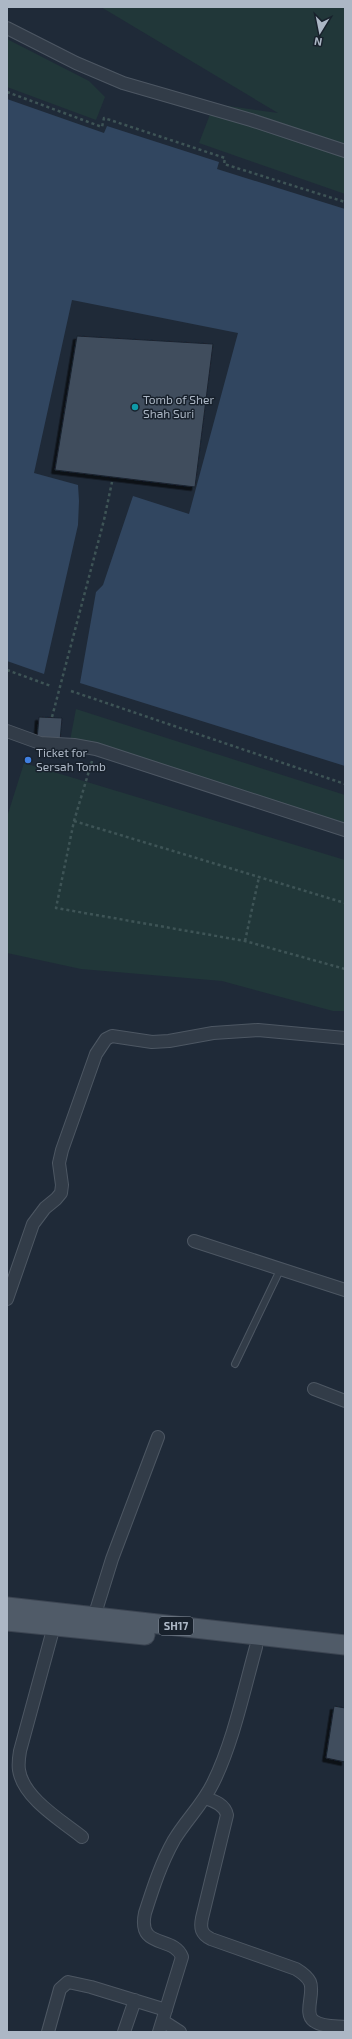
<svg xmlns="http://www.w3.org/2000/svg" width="352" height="2039" font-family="'Exo 2',sans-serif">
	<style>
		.green { fill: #213739 }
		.water { fill: #314660 }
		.building { fill: #3f4d5d; stroke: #1a232f; filter: url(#shadow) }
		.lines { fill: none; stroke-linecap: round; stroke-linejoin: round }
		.service-casing { stroke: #4d5763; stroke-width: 8 }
		.minor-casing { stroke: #4d5763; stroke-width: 14 }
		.primary-casing { stroke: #3c4552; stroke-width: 21 }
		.path { stroke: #3e5456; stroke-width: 2.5; stroke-dasharray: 3 3; stroke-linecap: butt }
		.service { stroke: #323c48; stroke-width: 6 }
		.minor { stroke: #323c48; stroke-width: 12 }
		.primary { stroke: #505b68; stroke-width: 19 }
		.culture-dot { fill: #0f9aa8; stroke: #18212c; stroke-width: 1.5 }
		.shop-dot { fill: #3f7fe0; stroke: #18212c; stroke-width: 1.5 }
		.labels { text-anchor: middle; stroke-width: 3; stroke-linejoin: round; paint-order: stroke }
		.shield { fill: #18212c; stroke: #808a97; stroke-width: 1 }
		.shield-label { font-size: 11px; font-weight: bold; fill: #acb7c5 }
		.poi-label { font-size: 12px; fill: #acb7c5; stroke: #18212c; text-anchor: start }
	</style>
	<defs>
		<filter id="shadow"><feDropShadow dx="-3.5" dy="3.5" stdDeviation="0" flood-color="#0009"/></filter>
	</defs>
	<rect width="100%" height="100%" fill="#1f2a38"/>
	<!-- green -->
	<path class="green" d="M 101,7 L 345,7 L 345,194 L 199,143 L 214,104 L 278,113 Z
		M 7,39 L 89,81 L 105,97 L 96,120 L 7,87 Z
		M 76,709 L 345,795 L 345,835 L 69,746 Z
		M 24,763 L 345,860 L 345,1011 L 333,1011 L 222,981 L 81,969 L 7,953 L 7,817 Z"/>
	<!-- water -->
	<path class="water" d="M 7,99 L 104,133 L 107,126 L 219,162 L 217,169 L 345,209 L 345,766 L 80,683 L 96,592 L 103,585 L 133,496 L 189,514 L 238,333 L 72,300 L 34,473 L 78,485 L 79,501 L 78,525 L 44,674 L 7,661 Z"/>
	<!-- building -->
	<path class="building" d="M 77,336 L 213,344 L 195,487 L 55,470 Z
		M 39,717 L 62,718 L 60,741 L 37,740 Z
		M 334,1706 L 345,1708 L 345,1762 L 326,1758 Z"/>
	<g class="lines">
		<defs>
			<path id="service" d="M 235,1364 L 281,1268"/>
			<path id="minor" d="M 7,28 L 76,63 L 123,83 L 251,120 L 345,151
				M 7,731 L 40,743 L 74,745 L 96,749 L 345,830
				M 194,1241 L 345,1290
				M 7,1299 L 33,1224 L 45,1208 L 56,1199 L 61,1193 L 62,1185 L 59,1163 L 62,1150 L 96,1054 L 106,1039 L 112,1036 L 152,1042 L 169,1041 L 213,1033 L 258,1030 L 345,1038
				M 314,1389 L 345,1401
				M 94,1617 L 112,1559 L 158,1437
				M 54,1626 L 20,1751 C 19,1757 18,1764 19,1770 C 23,1798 62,1821 82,1837
				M 205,1798 C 215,1801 225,1805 227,1815 L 202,1918 C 200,1928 201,1934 211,1939 L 296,1969 C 301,1972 307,1976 310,1982 C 315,1993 303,2014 314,2021 C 322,2027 336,2026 345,2027
				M 163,2021 L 180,2032
				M 48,2032 L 60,1989 L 68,1982 L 91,1987 L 166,2010
				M 124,2032 L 135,2000
				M 159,2032 L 182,1957 C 174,1935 137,1950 145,1913 C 153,1888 161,1863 174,1840 C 186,1820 203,1804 213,1783 C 233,1743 244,1690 256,1647"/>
			<path id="primary" d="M 7,1607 L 345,1645
				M 7,1621 L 145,1635"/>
		</defs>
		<!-- service casing -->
		<use href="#service" class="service-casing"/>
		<!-- minor casing -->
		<use href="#minor" class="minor-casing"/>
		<!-- primary casing -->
		<use href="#primary" class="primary-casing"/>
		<!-- path -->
		<path class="path" d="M 7,92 L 102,127 L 104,118 L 225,158 L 224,164 L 345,202
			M 7,670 L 51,686
			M 71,691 L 345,784
			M 52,717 L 104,520 L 112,482
			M 92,761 L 74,821 L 56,908 L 245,941 L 345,969
			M 74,821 L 345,903
			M 245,941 L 259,877"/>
		<!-- service -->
		<use href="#service" class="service"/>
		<!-- minor -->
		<use href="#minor" class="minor"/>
		<!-- primary -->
		<use href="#primary" class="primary"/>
	</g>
	<!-- markers -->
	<circle class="culture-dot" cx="135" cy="407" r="4"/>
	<circle class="shop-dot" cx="28" cy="760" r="4"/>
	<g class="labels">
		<!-- shield labels -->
		<rect class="shield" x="159" y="1617" width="34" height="18" rx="3"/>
		<g class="shield-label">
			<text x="176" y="1630">SH17</text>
		</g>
		<!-- poi labels -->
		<g class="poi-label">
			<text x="143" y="404">Tomb of Sher<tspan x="143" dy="14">Shah Suri</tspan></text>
			<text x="36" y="757">Ticket for<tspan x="36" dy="14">Sersah Tomb</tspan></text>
		</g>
	</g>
	<!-- border -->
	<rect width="352" height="2039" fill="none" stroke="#acb7c5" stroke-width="16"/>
	<!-- north arrow -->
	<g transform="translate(320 32) rotate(190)" stroke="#18212c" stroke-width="3" paint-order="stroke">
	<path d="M0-3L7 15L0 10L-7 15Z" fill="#acb7c5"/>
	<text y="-6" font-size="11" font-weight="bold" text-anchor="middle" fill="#acb7c5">N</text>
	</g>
</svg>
